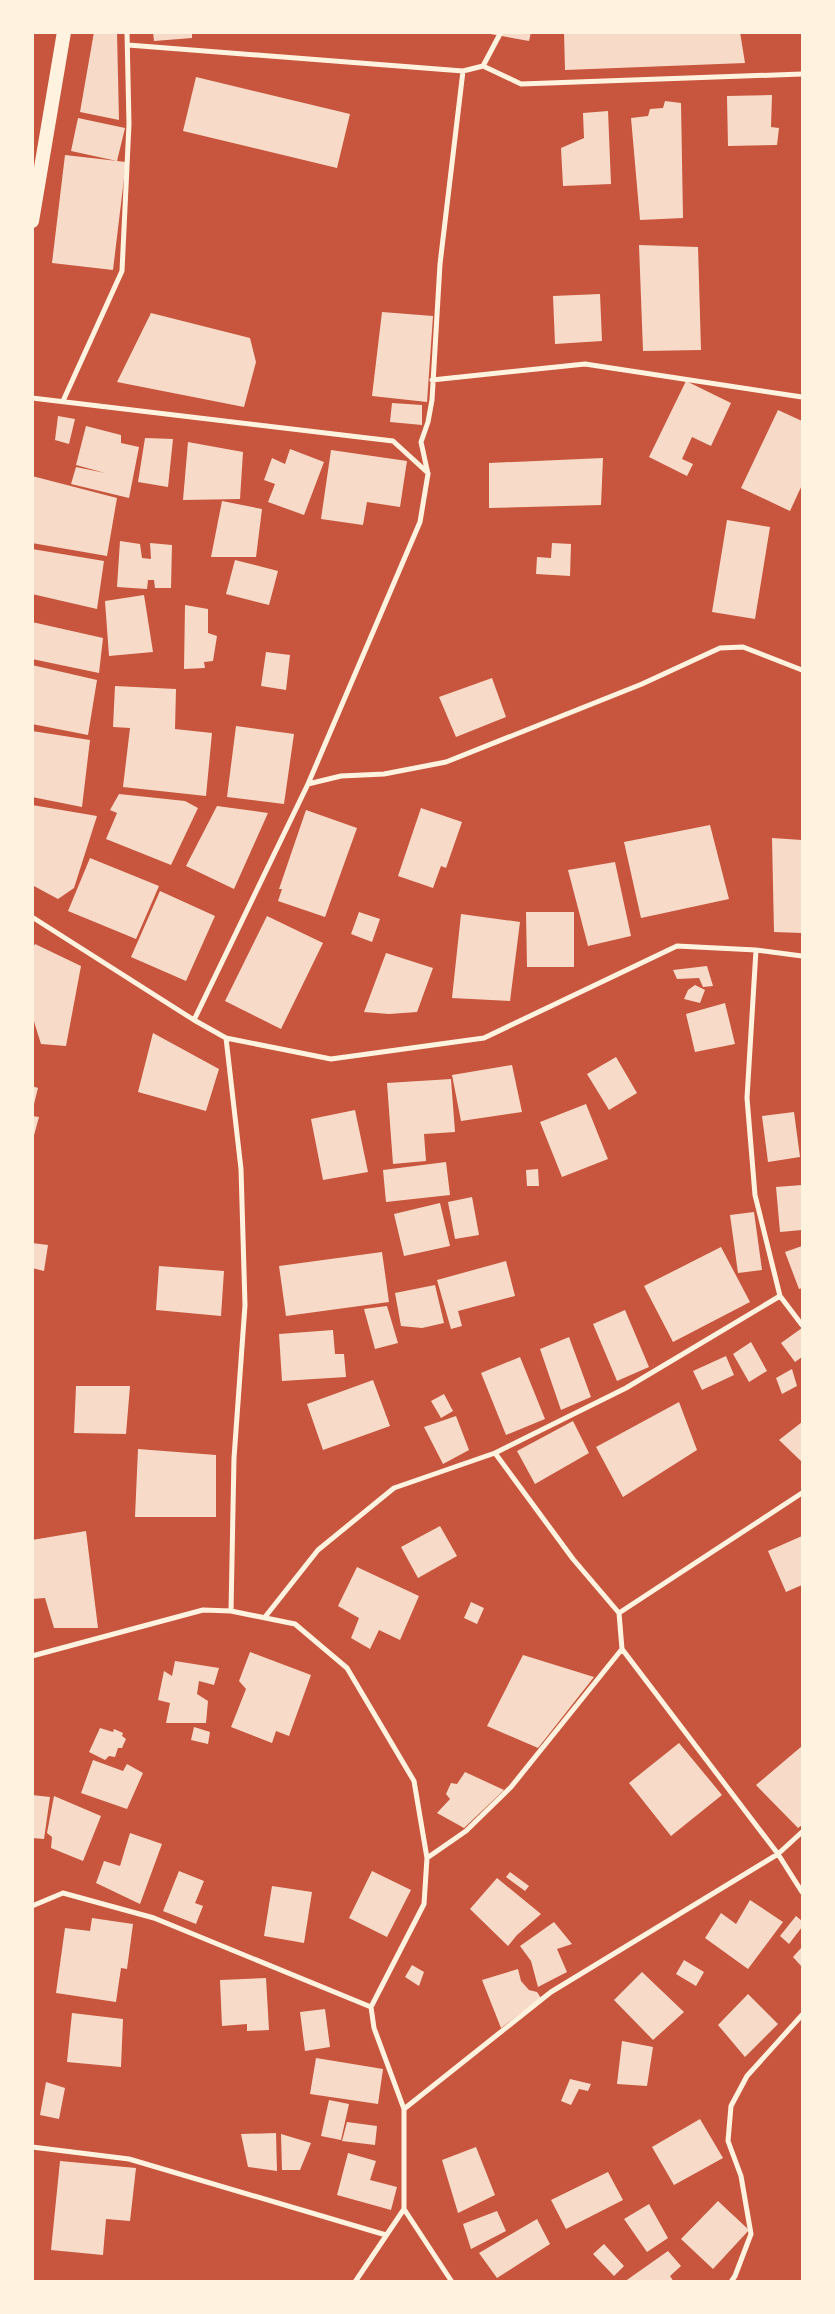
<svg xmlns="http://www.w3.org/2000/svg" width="835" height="2314" font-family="'Roboto Condensed',sans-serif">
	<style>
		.building { fill: #f7dbc8 }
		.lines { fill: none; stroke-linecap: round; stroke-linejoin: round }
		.minor { stroke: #fff3e0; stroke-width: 5 }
		.trunk { stroke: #fff3e0; stroke-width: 14 }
	</style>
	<rect width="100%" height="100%" fill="#c8553d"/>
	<!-- building -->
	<path class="building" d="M 94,32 L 117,32 L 119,120 L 80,112 Z
		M 153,32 L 192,32 L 192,38 L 154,41 Z
		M 479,32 L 531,32 L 529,41 Z
		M 564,32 L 740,32 L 745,63 L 565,70 Z
		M 196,77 L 350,114 L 337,168 L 183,131 Z
		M 772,95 L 771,127 L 779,128 L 777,145 L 728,146 L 727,96 Z
		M 665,101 L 681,103 L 683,218 L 640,220 L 631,118 L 648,116 L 650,109 L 663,108 Z
		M 608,111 L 611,184 L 563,186 L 561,148 L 584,138 L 583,113 Z
		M 78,118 L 125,128 L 117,161 L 71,151 Z
		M 65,155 L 126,162 L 113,270 L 52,263 Z
		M 639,245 L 698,247 L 701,350 L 643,351 Z
		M 600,294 L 602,341 L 555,344 L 553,296 Z
		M 382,312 L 433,316 L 427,402 L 372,396 Z
		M 151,313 L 250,338 L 256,362 L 244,407 L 117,382 Z
		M 686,381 L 731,403 L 711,446 L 692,437 L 682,459 L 693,464 L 687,476 L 649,457 Z
		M 392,403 L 422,405 L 422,425 L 390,422 Z
		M 778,410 L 802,421 L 802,485 L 790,511 L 741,488 Z
		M 58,416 L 75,419 L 69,444 L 55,440 Z
		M 86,426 L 121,435 L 121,443 L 139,447 L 129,498 L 71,484 L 76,467 L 105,473 L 76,465 Z
		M 145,438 L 173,439 L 168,487 L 138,482 Z
		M 188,442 L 243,452 L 240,499 L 183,500 Z
		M 290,449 L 324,462 L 304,515 L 268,502 L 275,484 L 264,480 L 272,458 L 285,464 Z
		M 331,450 L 407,461 L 400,507 L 367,502 L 363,525 L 321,519 Z
		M 603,458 L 601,505 L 489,508 L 489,463 Z
		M 32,476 L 117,498 L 107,556 L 32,543 Z
		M 222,501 L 262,509 L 256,557 L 211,557 Z
		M 727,520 L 770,527 L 755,619 L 712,612 Z
		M 120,541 L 140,544 L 142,558 L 151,559 L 150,543 L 172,545 L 171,588 L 155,588 L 154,580 L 148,580 L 147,589 L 117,587 Z
		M 552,543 L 571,544 L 570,576 L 536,574 L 537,557 L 551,558 Z
		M 32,549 L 104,561 L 97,609 L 32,594 Z
		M 235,560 L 278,571 L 269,605 L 226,594 Z
		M 144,595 L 153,652 L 109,656 L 105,601 Z
		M 185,605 L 208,609 L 208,633 L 217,636 L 213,661 L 204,662 L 205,668 L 184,669 Z
		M 32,622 L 103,638 L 99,673 L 32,659 Z
		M 266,652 L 290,655 L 286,690 L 261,686 Z
		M 32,665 L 97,680 L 88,735 L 32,724 Z
		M 492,678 L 506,717 L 456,737 L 439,697 Z
		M 115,686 L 176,689 L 175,729 L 212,733 L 206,796 L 123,787 L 130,728 L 113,727 Z
		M 236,726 L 294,734 L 284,804 L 227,797 Z
		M 32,731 L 90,740 L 82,807 L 32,797 Z
		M 119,794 L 185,801 L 198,808 L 171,865 L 106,839 L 117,813 L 110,810 Z
		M 32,805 L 97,816 L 74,888 L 58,899 L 32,885 Z
		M 217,806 L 268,813 L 234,889 L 186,866 Z
		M 421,808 L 462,822 L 446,868 L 441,866 L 433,888 L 398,876 Z
		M 306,810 L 357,828 L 325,917 L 278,901 L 282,889 L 279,889 Z
		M 710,825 L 729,899 L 641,918 L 624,842 Z
		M 772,838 L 802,840 L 802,933 L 774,932 Z
		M 90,858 L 159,886 L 136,939 L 68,911 Z
		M 615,862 L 631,936 L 588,946 L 568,870 Z
		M 160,891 L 215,916 L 186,981 L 131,957 Z
		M 359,912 L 380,919 L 372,942 L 351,934 Z
		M 526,912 L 574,912 L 574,967 L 527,967 Z
		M 461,914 L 520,922 L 510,1001 L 452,998 Z
		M 267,916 L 323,943 L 281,1029 L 225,1001 Z
		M 35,944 L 81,966 L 66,1046 L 41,1044 L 32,1015 L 32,949 Z
		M 386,953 L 433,968 L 417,1012 L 389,1014 L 364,1012 Z
		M 707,966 L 713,986 L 703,987 L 699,978 L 677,979 L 673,970 Z
		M 695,985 L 705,990 L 700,1003 L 684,999 L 688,990 Z
		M 725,1003 L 735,1044 L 695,1052 L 686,1014 Z
		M 153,1033 L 219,1069 L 206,1111 L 138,1092 Z
		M 616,1057 L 637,1093 L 609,1110 L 587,1074 Z
		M 512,1065 L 522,1112 L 461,1121 L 452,1075 Z
		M 451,1079 L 455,1132 L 424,1134 L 426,1161 L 393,1164 L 387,1083 Z
		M 32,1086 L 38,1088 L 33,1108 L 32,1108 Z
		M 586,1104 L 608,1159 L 562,1177 L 540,1122 Z
		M 355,1110 L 368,1172 L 323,1180 L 311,1119 Z
		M 794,1112 L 800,1157 L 768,1162 L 762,1116 Z
		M 32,1116 L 39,1117 L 33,1139 L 32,1139 Z
		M 446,1162 L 450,1195 L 386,1202 L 383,1170 Z
		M 538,1169 L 539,1186 L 527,1186 L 526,1170 Z
		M 802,1185 L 802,1230 L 780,1232 L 776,1187 Z
		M 472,1197 L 479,1235 L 455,1239 L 448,1202 Z
		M 440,1203 L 450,1246 L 404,1256 L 394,1214 Z
		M 754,1212 L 762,1270 L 738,1273 L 730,1215 Z
		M 32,1243 L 48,1245 L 44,1271 L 32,1268 Z
		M 802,1246 L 802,1288 L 799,1289 L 785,1252 Z
		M 721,1247 L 750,1302 L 673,1342 L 644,1286 Z
		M 382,1252 L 389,1302 L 286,1316 L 279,1266 Z
		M 506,1261 L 515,1296 L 458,1311 L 462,1326 L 451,1329 L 437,1280 Z
		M 159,1266 L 224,1271 L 221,1316 L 156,1310 Z
		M 435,1285 L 444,1323 L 422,1328 L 401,1326 L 395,1293 Z
		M 387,1306 L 398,1343 L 375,1349 L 364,1309 Z
		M 625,1310 L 649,1367 L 617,1381 L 593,1324 Z
		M 802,1328 L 802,1357 L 795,1362 L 781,1343 Z
		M 333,1330 L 335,1354 L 344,1354 L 346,1377 L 282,1381 L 279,1334 Z
		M 569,1337 L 591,1397 L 561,1410 L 540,1349 Z
		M 751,1342 L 767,1371 L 749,1382 L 733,1354 Z
		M 726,1356 L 734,1375 L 702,1390 L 693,1371 Z
		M 520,1357 L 545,1419 L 506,1435 L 481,1373 Z
		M 792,1369 L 797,1386 L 782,1394 L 776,1378 Z
		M 373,1380 L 390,1426 L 323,1450 L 307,1404 Z
		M 76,1386 L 130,1386 L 126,1434 L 74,1433 Z
		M 444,1394 L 453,1411 L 441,1418 L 431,1401 Z
		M 679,1402 L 697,1450 L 623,1497 L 596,1447 Z
		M 456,1416 L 469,1450 L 443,1464 L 424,1427 Z
		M 573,1421 L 589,1453 L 535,1484 L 517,1451 Z
		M 802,1422 L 802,1462 L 779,1440 Z
		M 138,1449 L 216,1455 L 216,1517 L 135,1517 Z
		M 440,1526 L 457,1556 L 418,1578 L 401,1547 Z
		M 86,1531 L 98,1628 L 54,1628 L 45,1598 L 32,1599 L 32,1540 Z
		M 802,1536 L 802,1585 L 786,1592 L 768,1551 Z
		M 357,1567 L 419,1596 L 400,1640 L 379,1630 L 370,1649 L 351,1638 L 359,1618 L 338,1606 Z
		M 471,1602 L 484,1608 L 477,1624 L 464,1618 Z
		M 250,1652 L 311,1675 L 289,1736 L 276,1731 L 272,1743 L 231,1727 L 246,1689 L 239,1681 Z
		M 523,1655 L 594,1677 L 538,1748 L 487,1726 Z
		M 175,1661 L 219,1668 L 214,1685 L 199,1681 L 197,1694 L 208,1701 L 206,1723 L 166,1723 L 170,1703 L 158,1700 L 164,1671 L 172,1676 Z
		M 194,1727 L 210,1732 L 208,1744 L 191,1740 Z
		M 100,1728 L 113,1732 L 114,1729 L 123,1733 L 122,1736 L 126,1739 L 122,1748 L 118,1748 L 115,1757 L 109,1756 L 105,1760 L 89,1752 Z
		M 679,1743 L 722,1795 L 671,1836 L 629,1783 Z
		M 802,1746 L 802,1825 L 798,1828 L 756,1785 Z
		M 93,1760 L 123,1771 L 127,1764 L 143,1773 L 127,1809 L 81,1793 Z
		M 465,1772 L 504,1790 L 464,1828 L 437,1813 L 450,1799 L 446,1794 L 451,1783 L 457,1784 Z
		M 32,1795 L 50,1797 L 44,1839 L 32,1838 Z
		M 54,1796 L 101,1816 L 83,1861 L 51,1848 L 52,1837 L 47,1833 Z
		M 130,1833 L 162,1844 L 140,1904 L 96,1883 L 104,1861 L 120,1866 Z
		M 179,1871 L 204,1881 L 195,1903 L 203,1906 L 196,1924 L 163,1911 Z
		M 372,1871 L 411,1890 L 387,1937 L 349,1918 Z
		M 510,1872 L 529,1886 L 525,1891 L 506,1877 Z
		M 497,1878 L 541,1914 L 517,1935 L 508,1946 L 470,1909 Z
		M 272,1886 L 312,1892 L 304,1943 L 264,1936 Z
		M 750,1900 L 783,1922 L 748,1969 L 705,1938 L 721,1913 L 736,1924 Z
		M 796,1916 L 802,1921 L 802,1927 L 789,1944 L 780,1936 Z
		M 92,1918 L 133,1924 L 127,1969 L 121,1968 L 116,2002 L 56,1993 L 65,1928 L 90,1931 Z
		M 554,1922 L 572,1944 L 557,1949 L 567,1972 L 538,1987 L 531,1961 L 520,1946 Z
		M 802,1947 L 802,1967 L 793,1957 Z
		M 684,1960 L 704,1972 L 696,1986 L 676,1974 Z
		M 412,1965 L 424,1972 L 419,1986 L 405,1977 Z
		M 518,1969 L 521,1981 L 529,1990 L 537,1992 L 541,1998 L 501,2028 L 482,1980 Z
		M 642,1972 L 684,2012 L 653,2040 L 614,2000 Z
		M 266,1978 L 269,2030 L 247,2031 L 247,2024 L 222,2026 L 220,1980 Z
		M 748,1994 L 778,2024 L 745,2057 L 718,2025 Z
		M 325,2009 L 330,2047 L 305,2051 L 300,2012 Z
		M 72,2013 L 123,2019 L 121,2067 L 67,2062 Z
		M 622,2041 L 653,2047 L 647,2086 L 617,2084 Z
		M 316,2058 L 383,2069 L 378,2104 L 310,2094 Z
		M 570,2079 L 591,2084 L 588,2091 L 579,2089 L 571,2105 L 561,2101 Z
		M 46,2082 L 65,2088 L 59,2119 L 40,2115 Z
		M 329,2100 L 349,2104 L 341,2140 L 321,2136 Z
		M 700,2119 L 723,2158 L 674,2185 L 652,2147 Z
		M 347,2122 L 377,2126 L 375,2145 L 342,2141 Z
		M 276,2133 L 277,2171 L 248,2167 L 241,2134 Z
		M 281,2134 L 311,2143 L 300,2170 L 282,2170 Z
		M 476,2147 L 495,2195 L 458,2213 L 442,2160 Z
		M 348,2153 L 376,2161 L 370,2180 L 397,2187 L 391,2210 L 337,2195 Z
		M 60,2161 L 136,2168 L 130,2221 L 106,2219 L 103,2255 L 51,2250 Z
		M 608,2172 L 623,2200 L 566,2229 L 551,2200 Z
		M 718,2201 L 749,2230 L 713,2269 L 681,2239 Z
		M 649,2204 L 668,2238 L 647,2252 L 624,2219 Z
		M 497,2211 L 506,2231 L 471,2249 L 463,2224 Z
		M 537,2219 L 550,2244 L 497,2278 L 479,2253 Z
		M 604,2244 L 624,2266 L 614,2276 L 593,2254 Z
		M 668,2251 L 681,2266 L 670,2276 L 674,2282 L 624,2282 Z"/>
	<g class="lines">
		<!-- minor -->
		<path class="minor" d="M 128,45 L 463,71 L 483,66 L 501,32
			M 483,66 L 521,84 L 802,74
			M 432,380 L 585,364 L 802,397
			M 32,398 L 393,441 L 428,473
			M 63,401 L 122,271 L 129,124 L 127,32
			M 308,784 L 341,776 L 384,774 L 446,762 L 642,684 L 720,648 L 743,647 L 802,670
			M 32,917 L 194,1020 L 226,1038 L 331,1059 L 484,1038 L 677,946 L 756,950 L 802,956
			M 756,950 L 747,1098 L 755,1195 L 780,1296 L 802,1325
			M 194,1020 L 308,784 L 420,522 L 428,474 L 421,442 L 428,422 L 432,400 L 440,264 L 463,71
			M 226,1038 L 241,1169 L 245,1305 L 234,1458 L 231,1611
			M 495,1453 L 573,1559 L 619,1613 L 622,1649 L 778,1854 L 802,1892
			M 619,1613 L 802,1493
			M 265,1617 L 318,1550 L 394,1488 L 495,1453 L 626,1388 L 780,1296
			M 32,1656 L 203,1610 L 231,1611 L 295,1624 L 347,1668 L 414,1781 L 427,1858 L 424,1904 L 371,2007 L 374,2028 L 404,2109 L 404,2209 L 452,2282
			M 427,1858 L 466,1831 L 511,1787 L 622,1649
			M 32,1906 L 63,1893 L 154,1918 L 371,2007
			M 404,2109 L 551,1992 L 778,1854 L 802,1832
			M 32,2147 L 129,2159 L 386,2235
			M 355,2282 L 404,2209
			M 731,2282 L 735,2276 L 751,2234 L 741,2176 L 728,2141 L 731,2106 L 747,2076 L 802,2015"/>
		<!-- trunk -->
		<path class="trunk" d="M 32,221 L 64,32"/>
	</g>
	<!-- border -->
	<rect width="835" height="2314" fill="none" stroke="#fff3e0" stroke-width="68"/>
</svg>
